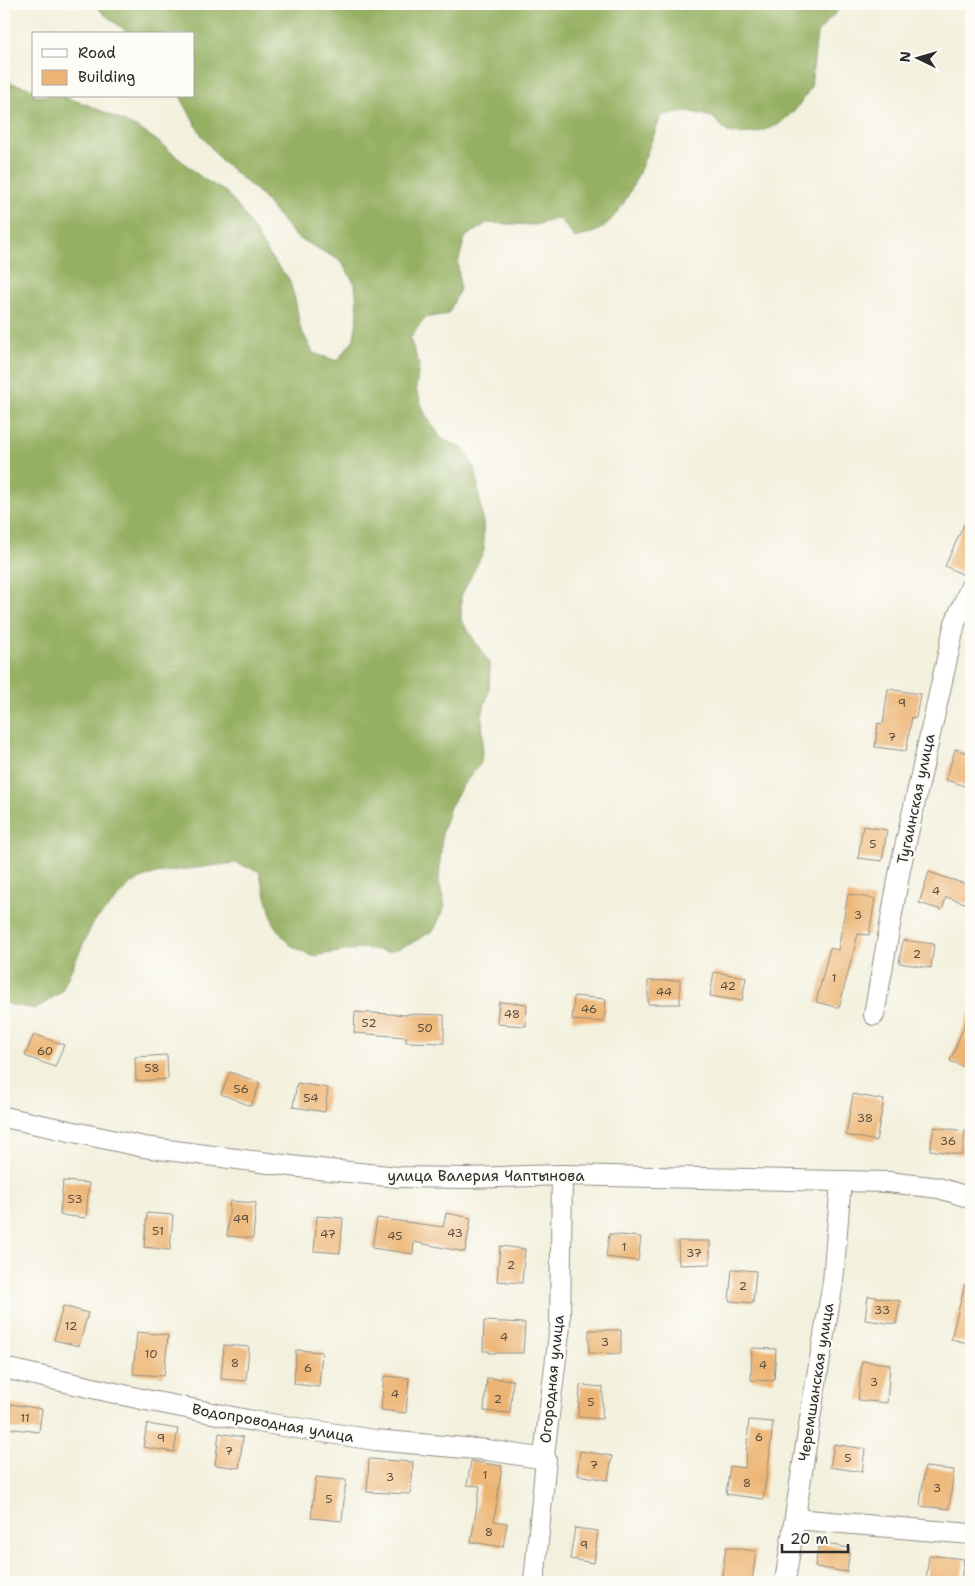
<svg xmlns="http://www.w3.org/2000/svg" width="975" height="1586" font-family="'Shantell Sans',sans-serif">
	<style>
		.forest { fill: #95b062; stroke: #606e46 }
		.building { fill: #edb575 }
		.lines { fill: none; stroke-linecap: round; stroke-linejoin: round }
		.street-casing { stroke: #8f8e84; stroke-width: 22 }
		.street { stroke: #fff; stroke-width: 20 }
		.labels { text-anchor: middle; stroke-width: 4.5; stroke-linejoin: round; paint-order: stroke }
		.number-label { font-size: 12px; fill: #5c4e3e }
		.street-label { font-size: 15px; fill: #2b2b2b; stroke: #fdfcf7 }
	</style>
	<rect width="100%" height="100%" fill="#fdfcf7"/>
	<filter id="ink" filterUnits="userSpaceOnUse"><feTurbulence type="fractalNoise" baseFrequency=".02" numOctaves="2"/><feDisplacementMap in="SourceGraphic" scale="10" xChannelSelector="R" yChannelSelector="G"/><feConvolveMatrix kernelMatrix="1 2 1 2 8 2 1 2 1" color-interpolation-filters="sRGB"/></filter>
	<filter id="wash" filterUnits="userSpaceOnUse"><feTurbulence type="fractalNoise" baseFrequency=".0096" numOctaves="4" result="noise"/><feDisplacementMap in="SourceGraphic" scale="20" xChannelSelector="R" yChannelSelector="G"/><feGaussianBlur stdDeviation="1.12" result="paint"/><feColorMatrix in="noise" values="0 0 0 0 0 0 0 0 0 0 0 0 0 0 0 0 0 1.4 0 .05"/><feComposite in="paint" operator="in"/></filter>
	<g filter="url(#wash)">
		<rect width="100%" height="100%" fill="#f3f0dd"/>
		<!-- forest -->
		<path class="forest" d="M 95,4 L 844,4 L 817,33 L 811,87 L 797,108 L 778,125 L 755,133 L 730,134 L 712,117 L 688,111 L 662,115 C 647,148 630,213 597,231 C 590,234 582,236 575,238 L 559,218 L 535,225 L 487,223 L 465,237 L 458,263 L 460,289 L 448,314 L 424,318 L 410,339 L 419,364 L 416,389 L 425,414 L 441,438 L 465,450 L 476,472 L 483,523 L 484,551 L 461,596 L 461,620 L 490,664 L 489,690 L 482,715 L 483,739 L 481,763 L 463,785 L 450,807 L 442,833 L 439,882 L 445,906 L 434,930 L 410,944 L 389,952 L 364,948 L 312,956 L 289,944 L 274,925 L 259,871 L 235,863 L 155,873 L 132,883 L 93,923 L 61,992 L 36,1009 L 11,1005 L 4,1002 L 4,79 L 11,83 L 34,89 L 34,96 L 59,96 L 86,104 L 138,128 L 159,142 L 202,178 L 226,192 L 243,213 L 272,259 L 289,279 L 296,303 L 300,327 L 313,353 L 337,361 L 354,339 L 358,313 L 355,284 L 341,261 L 296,237 L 261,195 L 220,159 L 202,136 L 180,96 L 194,96 L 194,34 L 130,34 L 104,14 Z"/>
		<g id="blocks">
			<!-- building -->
			<path class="building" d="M 971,509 L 971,566 L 966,576 L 945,566 Z
				M 888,689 L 920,694 L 916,718 L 912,717 L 906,751 L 875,747 L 878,723 L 883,724 Z
				M 955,749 L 971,754 L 971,777 L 968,787 L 946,780 Z
				M 863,826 L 887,830 L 882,861 L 858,858 Z
				M 929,872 L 971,886 L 971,905 L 946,897 L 942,910 L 919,903 Z
				M 848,894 L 875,899 L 869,935 L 858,934 L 839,1008 L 816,1002 L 830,948 L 838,950 Z
				M 903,940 L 934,944 L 931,968 L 899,963 Z
				M 714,972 L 746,977 L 742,1001 L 710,996 Z
				M 680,980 L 680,1004 L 648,1004 L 648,981 Z
				M 574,996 L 606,999 L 604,1022 L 572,1020 Z
				M 499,1002 L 527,1004 L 526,1026 L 497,1024 Z
				M 970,1011 L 971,1011 L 971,1070 L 950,1061 Z
				M 355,1012 L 407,1015 L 407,1014 L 444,1015 L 444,1043 L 406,1042 L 406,1037 L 354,1033 Z
				M 34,1034 L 64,1045 L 55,1067 L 25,1056 Z
				M 167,1055 L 168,1079 L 136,1081 L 135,1057 Z
				M 230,1072 L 260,1083 L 251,1106 L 221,1094 Z
				M 297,1083 L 328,1088 L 325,1112 L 293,1107 Z
				M 853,1094 L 884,1100 L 876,1141 L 846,1135 Z
				M 934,1127 L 965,1131 L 962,1155 L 930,1150 Z
				M 63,1181 L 89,1183 L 86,1218 L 60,1215 Z
				M 230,1201 L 256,1203 L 253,1238 L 227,1236 Z
				M 147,1213 L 173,1215 L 170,1250 L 144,1247 Z
				M 446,1213 L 471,1218 L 465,1252 L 414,1242 L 413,1254 L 372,1248 L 377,1218 L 443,1227 Z
				M 317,1216 L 343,1218 L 340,1253 L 314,1251 Z
				M 609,1234 L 641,1237 L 638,1261 L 606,1257 Z
				M 678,1241 L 710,1241 L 710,1264 L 679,1265 Z
				M 500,1246 L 525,1249 L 522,1283 L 497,1281 Z
				M 732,1269 L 756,1271 L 753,1303 L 729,1301 Z
				M 965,1284 L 971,1285 L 971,1344 L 951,1339 Z
				M 868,1296 L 900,1301 L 896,1324 L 865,1320 Z
				M 63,1306 L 88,1313 L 79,1346 L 54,1340 Z
				M 484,1321 L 525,1323 L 523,1353 L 489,1353 L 489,1351 L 483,1351 Z
				M 589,1330 L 621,1330 L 621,1354 L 589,1353 Z
				M 137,1332 L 168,1335 L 164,1376 L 133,1374 Z
				M 224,1345 L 249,1347 L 246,1381 L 221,1379 Z
				M 752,1348 L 776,1349 L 774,1381 L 751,1380 Z
				M 296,1350 L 322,1352 L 319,1387 L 294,1384 Z
				M 862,1361 L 890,1364 L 887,1403 L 858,1400 Z
				M 384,1376 L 409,1378 L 406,1413 L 381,1410 Z
				M 487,1378 L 513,1380 L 510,1413 L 484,1411 Z
				M 580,1385 L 603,1387 L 602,1419 L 578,1417 Z
				M 11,1404 L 42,1409 L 39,1432 L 7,1428 Z
				M 749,1420 L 773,1422 L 769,1460 L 763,1499 L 726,1494 L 730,1466 L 745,1468 Z
				M 147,1424 L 178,1429 L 174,1452 L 143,1447 Z
				M 219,1433 L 243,1437 L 239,1468 L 215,1465 Z
				M 834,1444 L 865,1449 L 862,1472 L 830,1467 Z
				M 580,1451 L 612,1456 L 608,1480 L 577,1475 Z
				M 369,1459 L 413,1462 L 411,1494 L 367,1492 Z
				M 471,1461 L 502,1466 L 494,1521 L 507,1523 L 503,1547 L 471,1542 L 480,1486 L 467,1485 Z
				M 925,1467 L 954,1470 L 949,1509 L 920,1506 Z
				M 316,1477 L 346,1480 L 342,1521 L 311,1518 Z
				M 575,1528 L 598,1531 L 594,1563 L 570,1559 Z
				M 819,1543 L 850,1548 L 847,1572 L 815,1567 Z
				M 726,1547 L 756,1551 L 752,1582 L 721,1582 Z
				M 929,1555 L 964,1559 L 961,1582 L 926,1581 Z"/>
		</g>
	</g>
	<g filter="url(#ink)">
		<use href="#blocks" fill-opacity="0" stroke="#8f8e84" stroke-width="1"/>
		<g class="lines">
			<defs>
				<path id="street" d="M 874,1015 L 900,869 L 955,623 L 971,586
					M 4,1117 L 144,1147 L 299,1167 L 398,1177 L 466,1178 L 562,1175 L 888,1182 L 939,1188 L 971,1198
					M 4,1368 L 146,1400 L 258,1422 L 375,1440 L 487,1450 L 546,1459
					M 795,1519 L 971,1534
					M 534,1582 L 546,1459 L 544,1455 L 560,1326 L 562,1175
					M 785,1582 L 812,1406 L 833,1282 L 841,1181"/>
			</defs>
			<!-- street casing -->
			<use href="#street" class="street-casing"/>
			<!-- street -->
			<use href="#street" class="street"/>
		</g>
	</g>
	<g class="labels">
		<!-- number labels -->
		<g class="number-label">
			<text x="902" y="707">9</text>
			<text x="892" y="741">7</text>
			<text x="873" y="848">5</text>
			<text x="936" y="895">4</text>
			<text x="858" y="919">3</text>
			<text x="917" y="958">2</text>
			<text x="834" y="982">1</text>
			<text x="728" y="990">42</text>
			<text x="664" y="996">44</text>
			<text x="589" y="1013">46</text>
			<text x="512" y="1018">48</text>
			<text x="369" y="1027">52</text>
			<text x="425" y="1032">50</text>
			<text x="45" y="1055">60</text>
			<text x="152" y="1072">58</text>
			<text x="241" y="1093">56</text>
			<text x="311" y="1102">54</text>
			<text x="865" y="1122">38</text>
			<text x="948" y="1145">36</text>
			<text x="75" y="1203">53</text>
			<text x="241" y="1223">49</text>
			<text x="158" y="1235">51</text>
			<text x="455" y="1237">43</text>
			<text x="328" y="1238">47</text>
			<text x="395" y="1240">45</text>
			<text x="624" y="1251">1</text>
			<text x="694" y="1257">37</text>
			<text x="511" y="1269">2</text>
			<text x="743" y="1290">2</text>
			<text x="882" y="1314">33</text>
			<text x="71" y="1330">12</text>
			<text x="504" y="1341">4</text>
			<text x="605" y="1346">3</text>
			<text x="151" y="1358">10</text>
			<text x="235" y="1367">8</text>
			<text x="763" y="1369">4</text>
			<text x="308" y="1372">6</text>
			<text x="874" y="1386">3</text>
			<text x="395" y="1398">4</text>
			<text x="498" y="1403">2</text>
			<text x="591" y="1406">5</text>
			<text x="25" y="1422">11</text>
			<text x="759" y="1441">6</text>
			<text x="161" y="1442">9</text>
			<text x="229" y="1455">7</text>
			<text x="848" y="1462">5</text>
			<text x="594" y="1469">7</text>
			<text x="485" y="1479">1</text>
			<text x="390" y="1481">3</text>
			<text x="747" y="1487">8</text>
			<text x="937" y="1492">3</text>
			<text x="329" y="1503">5</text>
			<text x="489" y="1536">8</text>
			<text x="584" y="1549">9</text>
		</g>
		<!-- street labels -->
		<g class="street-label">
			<text transform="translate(916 799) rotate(-78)" y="5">Тугаинская улица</text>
			<text x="486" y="1181">улица Валерия Чаптынова</text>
			<text transform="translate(552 1379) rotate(-84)" y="5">Огородная улица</text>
			<text transform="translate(816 1382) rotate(-81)" y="5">Черемшанская улица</text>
			<text transform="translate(273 1423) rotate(10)" y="5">Водопроводная улица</text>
		</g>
	</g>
	<!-- margin -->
	<rect width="975" height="1586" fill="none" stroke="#fdfcf7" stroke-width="20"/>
	<!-- legend -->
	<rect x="32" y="32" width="162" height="65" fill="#fdfcf7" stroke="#a9a8a5"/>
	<rect x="42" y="49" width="25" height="8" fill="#ffffff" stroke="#a9a8a5"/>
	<text x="78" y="58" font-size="15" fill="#2b2b2b">Road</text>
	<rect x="42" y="70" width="25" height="15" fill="#edb575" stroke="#a9a8a5"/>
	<text x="78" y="82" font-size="15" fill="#2b2b2b">Building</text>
	<!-- north arrow -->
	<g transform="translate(918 58) rotate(275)" stroke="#fdfcf7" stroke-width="4" paint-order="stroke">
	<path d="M0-4L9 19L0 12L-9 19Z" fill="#2b2b2b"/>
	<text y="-8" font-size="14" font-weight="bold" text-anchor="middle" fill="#2b2b2b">N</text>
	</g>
	<!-- scale -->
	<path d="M782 1544v8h66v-8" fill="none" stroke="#2b2b2b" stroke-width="2.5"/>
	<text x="790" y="1544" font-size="15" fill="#2b2b2b" stroke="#fdfcf7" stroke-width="4" paint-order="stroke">20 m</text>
</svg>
